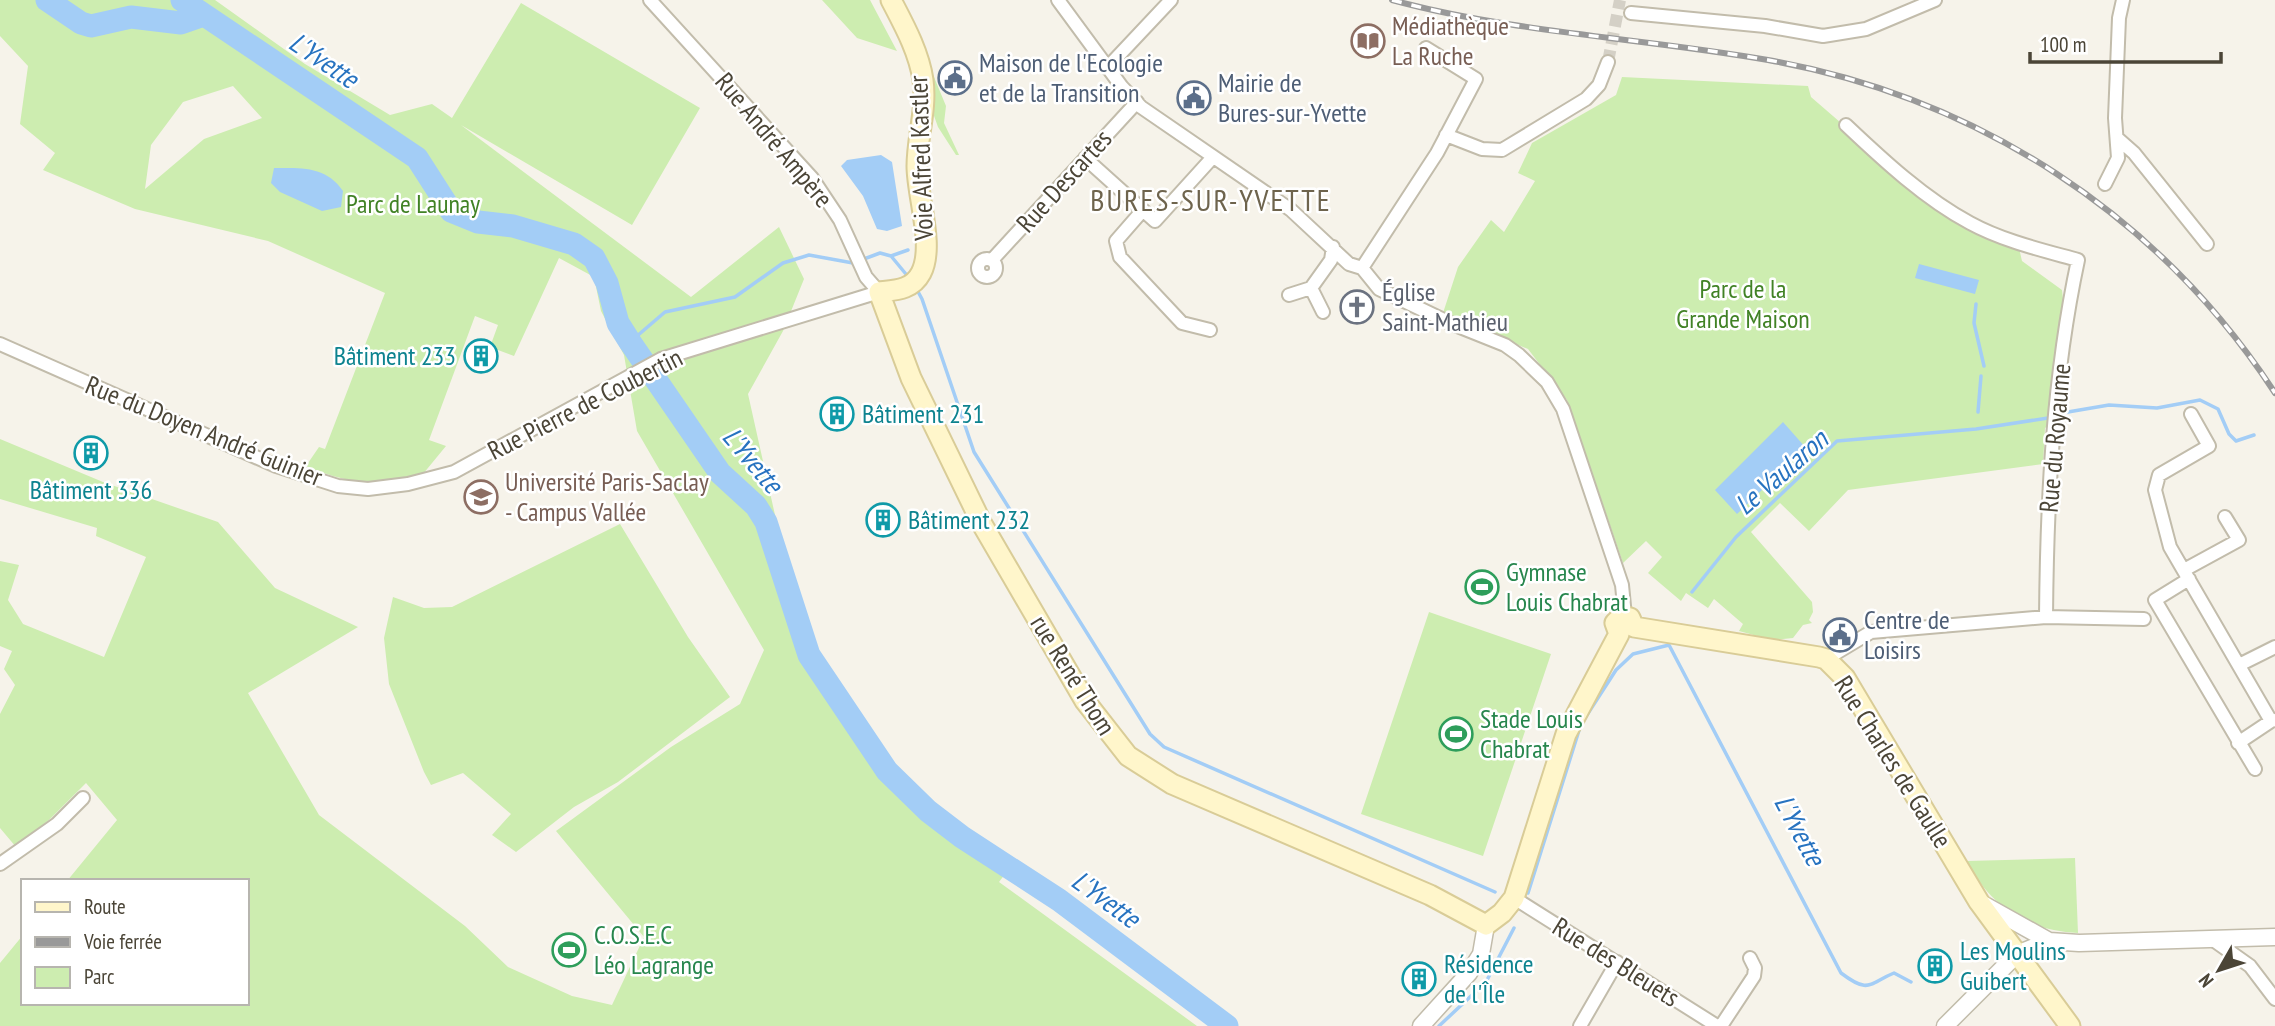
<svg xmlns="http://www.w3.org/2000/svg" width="2275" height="1026" font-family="'PT Sans Narrow',sans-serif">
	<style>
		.green { fill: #cdedb0; fill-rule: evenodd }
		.water { fill: #a3cdf6 }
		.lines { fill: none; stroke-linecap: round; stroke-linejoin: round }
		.stream { stroke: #a3cdf6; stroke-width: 3.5 }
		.river { stroke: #a3cdf6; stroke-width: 23 }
		.minor-tunnel { stroke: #d4d0c6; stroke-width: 12; stroke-dasharray: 12 6; stroke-linecap: butt }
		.minor-casing { stroke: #c2bcab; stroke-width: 16 }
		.tertiary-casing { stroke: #c2bcab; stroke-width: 19 }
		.secondary-casing { stroke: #d9cc97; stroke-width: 23 }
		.minor { stroke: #fff; stroke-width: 12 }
		.tertiary { stroke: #fff; stroke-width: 16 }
		.secondary { stroke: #fff6cb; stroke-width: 19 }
		.rail-casing { stroke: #999; stroke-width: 6 }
		.rail { stroke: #fff; stroke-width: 3.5; stroke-dasharray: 10; stroke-linecap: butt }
		.labels { text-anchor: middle; stroke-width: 5; stroke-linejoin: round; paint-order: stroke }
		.education-label { font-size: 26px; fill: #785e54; stroke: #fff; text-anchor: start }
		.service-label { font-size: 26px; fill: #4e5e75; stroke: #fff; text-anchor: start }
		.street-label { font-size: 26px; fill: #4b4537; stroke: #fff }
		.park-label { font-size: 26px; fill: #418225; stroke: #fff }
		.worship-label { font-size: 26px; fill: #5b616d; stroke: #fff; text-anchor: start }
		.culture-label { font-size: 26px; fill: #0d838f; stroke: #fff; text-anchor: start }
		.leisure-label { font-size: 26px; fill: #27864d; stroke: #fff; text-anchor: start }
		.water-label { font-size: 28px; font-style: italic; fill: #2773c0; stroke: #fff }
		.quarter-label { font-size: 30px; letter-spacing: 2px; fill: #6e644d; stroke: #fff }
	</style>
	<rect width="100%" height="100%" fill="#f6f3ea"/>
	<!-- green -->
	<path class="green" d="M 0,0 L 215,0 L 305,64 L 390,115 L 432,104 L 452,118 L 521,3 L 700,108 L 632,225 L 461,125 L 691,297 L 779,227 L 804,279 L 783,331 L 748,394 L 775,515 L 820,683 L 878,769 L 940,827 L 1005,874 L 999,882 L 1197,1026 L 0,1026 L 0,963 L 23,935 L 23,1003 L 247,1003 L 247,881 L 67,881 L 117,820 L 86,783 L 50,819 L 16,847 L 0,828 L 0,714 L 15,685 L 4,669 L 12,651 L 0,646 L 0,561 L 19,565 L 8,600 L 23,624 L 104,657 L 146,557 L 96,536 L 97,528 L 0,499 L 0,439 L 103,482 L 218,522 L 275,588 L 358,627 L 248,693 L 319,815 L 465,926 L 508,967 L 572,996 L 612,1005 L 644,937 L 556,831 L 671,747 L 740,704 L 764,650 L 637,431 L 624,355 L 601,311 L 594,277 L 559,258 L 514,356 L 490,347 L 498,325 L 475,316 L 429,440 L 446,446 L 423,474 C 372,483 355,487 306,466 L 319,447 L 325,449 L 385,293 L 268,241 L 135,209 L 43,170 L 55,153 L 20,124 L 28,66 L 0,36 ZM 233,86 L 262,118 L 204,139 L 145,189 L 151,145 L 183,102 Z
		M 822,0 L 870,0 L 897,51 L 857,38 Z
		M 929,65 L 946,106 L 944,123 L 959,155 L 956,155 L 938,127 L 933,113 Z
		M 1622,77 L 1808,86 L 1811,97 L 1937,206 L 2019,248 L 2022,261 L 2062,290 L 2064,308 L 2052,422 L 2045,428 L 2043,464 L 1848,490 L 1809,531 L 1780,503 L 1751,532 L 1812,602 L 1813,612 L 1809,620 L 1812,623 L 1803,625 L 1793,638 L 1772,640 L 1739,631 L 1743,624 L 1714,599 L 1708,608 L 1686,593 L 1681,601 L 1648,573 L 1662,557 L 1646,541 L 1623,563 L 1567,400 L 1528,349 L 1443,313 L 1458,267 L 1491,220 L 1504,232 L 1535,181 L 1518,173 L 1532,143 L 1616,95 Z
		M 620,524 L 688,637 L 730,697 L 618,782 L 574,807 L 516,852 L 492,835 L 511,814 L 463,773 L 431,785 L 424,772 L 389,684 L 384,638 L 393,597 L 424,608 L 452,607 Z
		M 1429,612 L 1551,654 L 1483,856 L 1361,814 Z
		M 2075,858 L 2078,933 C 2027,931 1990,906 1967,861 Z"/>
	<!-- water -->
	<path class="water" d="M 881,155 L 892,162 L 902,226 L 887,231 L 877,229 L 863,196 L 841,166 L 847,160 Z
		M 274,168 C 302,168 326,166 343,191 L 341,207 L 322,211 L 280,192 L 271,183 Z
		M 1919,264 L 1979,280 L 1975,294 L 1915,278 Z
		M 1783,422 L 1806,448 L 1737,514 L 1715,490 Z"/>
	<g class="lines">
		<!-- stream -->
		<path class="stream" d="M 891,256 L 908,250
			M 916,288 L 922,299 L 974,452 L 1150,734 L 1164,747 L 1495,892
			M 1976,304 L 1974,323 L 1984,366
			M 630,342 L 665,312 L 735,297 L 783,263 L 809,255 L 853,263 L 880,253 L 891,256 L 910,279
			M 1978,412 L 1981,376
			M 2062,413 L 2109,405 L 2157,408 L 2200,400 L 2218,409 L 2229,434 L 2236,441 L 2254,435
			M 1692,592 L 1736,537 L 1837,441 L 1976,429 L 2048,418
			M 1585,718 L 1616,670 L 1633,654 L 1669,645 L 1841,973 C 1870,995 1869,983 1894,973 L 1911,982
			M 1528,893 L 1581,724
			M 1439,1026 L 1486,982 L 1514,928"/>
		<!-- river -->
		<path class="river" d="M 47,0 L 81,23 L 91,26 L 131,17 L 181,23 L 204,15
			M 182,0 L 417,158 L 451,211 L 478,222 L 513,226 L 574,244 L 594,258 L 607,283 L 618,323 L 630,342 L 720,473 L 756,506 L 766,522 L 809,655 L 887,771 L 928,811 L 962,837 L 1059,900 L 1227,1026"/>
		<!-- minor-tunnel -->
		<path class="minor-tunnel" d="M 1608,62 L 1620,0"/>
		<defs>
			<path id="minor" d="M 1058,0 L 1122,87 L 1141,107 L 1291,210 L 1349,264 L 1362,268 L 1379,289 L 1450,323 L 1505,345 L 1519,355 L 1547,382 L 1563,409 L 1622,585 L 1625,616
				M 1631,13 L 1765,26 L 1823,36 L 1866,29 L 1935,0
				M 1107,68 L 1171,0
				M 1846,125 C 1883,160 1925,199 1970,223 C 2003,241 2042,250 2078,260 C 2053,377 2047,498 2046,617
				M 1446,135 L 1482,149 L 1502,150 L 1586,99 L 1599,85 L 1608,62
				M 2117,138 L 2134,153 L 2207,244
				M 1085,158 L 1155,221 L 1213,157
				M 2105,184 L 2118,158 L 2115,118 L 2119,18 L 2123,0
				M 1143,210 L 1116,241 L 1120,257 L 1182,323 L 1210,330
				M978 268a9 9 0 1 1 18 0a9 9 0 1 1-18 0Z
				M 992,260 L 1137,102
				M 1362,268 L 1437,153 L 1476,79 L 1426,48
				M 1311,288 L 1331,260 L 1333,247
				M 1311,288 L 1323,312
				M 1289,295 L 1311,288
				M 0,344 L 276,466 L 338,486 L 368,489 L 408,484 L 454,472 L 661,359 L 879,292 L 866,277 L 840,220 L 812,178 L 650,0
				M 2191,414 L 2209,446 L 2159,475 L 2155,490 L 2170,547 L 2271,721 L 2275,720
				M 2184,570 L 2239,540 L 2225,517
				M 2189,579 L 2155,600 L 2255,769
				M 1826,659 L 1871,632 L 2046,617 L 2144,619
				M 2239,665 L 2275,647
				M 2238,743 L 2271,721
				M 0,864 L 57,824 L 83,798
				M 1514,898 L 1717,1026
				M 2212,939 L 2250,966 L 2275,999
				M 1580,1026 L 1617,962
				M 1721,1026 L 1754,976 L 1755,968 L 1750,958"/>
			<path id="tertiary" d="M 1981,903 L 2049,941 L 2079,943 L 2275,937
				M 1421,1026 L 1469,973 L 1481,954 L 1486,925
				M 1945,1026 L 2017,954 L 2049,941"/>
			<path id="secondary" d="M 891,0 C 904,25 919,52 923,80 C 927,109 917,137 917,166 C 917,197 935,246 921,273 C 912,290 896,290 879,292 L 911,378 L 982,524 L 1085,701 L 1128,756 L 1172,784 L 1430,895 L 1486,925 L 1502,913 L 1514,898 L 1566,734 L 1619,634
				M 1634,627 L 1819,657 L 1826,659 L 1845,678 L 1979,902 L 2070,1026
				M 1619,634 L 1615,623 L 1622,616 L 1630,618 L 1634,627"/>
		</defs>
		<!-- minor casing -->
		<use href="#minor" class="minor-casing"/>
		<!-- tertiary casing -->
		<use href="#tertiary" class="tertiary-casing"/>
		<!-- secondary casing -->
		<use href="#secondary" class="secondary-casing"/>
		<!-- minor -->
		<use href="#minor" class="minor"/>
		<!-- tertiary -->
		<use href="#tertiary" class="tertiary"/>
		<!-- secondary -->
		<use href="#secondary" class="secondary"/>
		<defs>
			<path id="rail" d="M 1392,0 C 1514,33 1643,38 1768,60 C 1977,97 2159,215 2275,393"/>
		</defs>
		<!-- rail casing -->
		<use href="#rail" class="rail-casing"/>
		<!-- rail -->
		<use href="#rail" class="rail"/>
	</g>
	<!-- icons -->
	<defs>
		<symbol id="library-ring" viewBox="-11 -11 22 22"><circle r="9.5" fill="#fff" stroke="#8d6e63" stroke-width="1.5"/><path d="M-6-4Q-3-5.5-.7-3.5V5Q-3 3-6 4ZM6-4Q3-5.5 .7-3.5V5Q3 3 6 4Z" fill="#8d6e63"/></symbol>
		<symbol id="civic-ring" viewBox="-11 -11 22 22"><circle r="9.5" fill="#fff" stroke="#5c6f8a" stroke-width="1.5"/><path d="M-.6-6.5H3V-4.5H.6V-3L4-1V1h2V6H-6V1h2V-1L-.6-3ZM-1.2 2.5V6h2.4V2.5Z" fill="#5c6f8a"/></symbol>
		<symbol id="church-ring" viewBox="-11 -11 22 22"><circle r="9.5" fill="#fff" stroke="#6b7280" stroke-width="1.5"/><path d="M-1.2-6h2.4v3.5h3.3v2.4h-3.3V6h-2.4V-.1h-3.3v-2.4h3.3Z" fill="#6b7280"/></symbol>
		<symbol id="building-ring" viewBox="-11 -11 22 22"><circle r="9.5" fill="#fff" stroke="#0f9aa8" stroke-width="1.5"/><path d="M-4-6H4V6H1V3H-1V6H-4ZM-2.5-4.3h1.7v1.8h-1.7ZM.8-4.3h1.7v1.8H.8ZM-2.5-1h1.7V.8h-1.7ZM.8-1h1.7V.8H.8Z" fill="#0f9aa8"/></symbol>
		<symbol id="university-ring" viewBox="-11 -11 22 22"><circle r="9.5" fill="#fff" stroke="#8d6e63" stroke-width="1.5"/><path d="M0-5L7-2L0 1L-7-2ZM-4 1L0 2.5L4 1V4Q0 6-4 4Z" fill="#8d6e63"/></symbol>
		<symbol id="stadium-ring" viewBox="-11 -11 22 22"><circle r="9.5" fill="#fff" stroke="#2e9e5b" stroke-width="1.5"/><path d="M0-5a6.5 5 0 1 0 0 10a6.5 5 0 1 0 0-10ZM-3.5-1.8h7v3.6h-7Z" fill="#2e9e5b"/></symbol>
	</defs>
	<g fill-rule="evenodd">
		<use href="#library-ring" x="1349" y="22" width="38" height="38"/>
		<use href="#civic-ring" x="936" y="59" width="38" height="38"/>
		<use href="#civic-ring" x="1175" y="79" width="38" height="38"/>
		<use href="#church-ring" x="1338" y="288" width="38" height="38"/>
		<use href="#building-ring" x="462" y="337" width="38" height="38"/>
		<use href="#building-ring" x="818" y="395" width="38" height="38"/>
		<use href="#building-ring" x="72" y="434" width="38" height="38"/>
		<use href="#university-ring" x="462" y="478" width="38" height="38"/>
		<use href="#building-ring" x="864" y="501" width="38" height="38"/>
		<use href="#stadium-ring" x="1463" y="568" width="38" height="38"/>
		<use href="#civic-ring" x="1821" y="616" width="38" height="38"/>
		<use href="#stadium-ring" x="1437" y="715" width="38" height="38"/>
		<use href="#stadium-ring" x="550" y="931" width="38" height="38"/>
		<use href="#building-ring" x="1916" y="947" width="38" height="38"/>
		<use href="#building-ring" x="1400" y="960" width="38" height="38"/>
	</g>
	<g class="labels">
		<!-- education labels -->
		<g class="education-label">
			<text x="1392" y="35">Médiathèque<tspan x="1392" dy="30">La Ruche</tspan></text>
			<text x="505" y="491">Université Paris-Saclay<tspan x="505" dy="30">- Campus Vallée</tspan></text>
		</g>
		<!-- service labels -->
		<g class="service-label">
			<text x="979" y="72">Maison de l'Ecologie<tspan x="979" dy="30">et de la Transition</tspan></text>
			<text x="1218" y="92">Mairie de<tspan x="1218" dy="30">Bures-sur-Yvette</tspan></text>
			<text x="1864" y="629">Centre de<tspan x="1864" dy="30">Loisirs</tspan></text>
		</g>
		<!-- street labels -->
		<g class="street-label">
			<text transform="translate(774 140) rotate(50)" y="9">Rue André Ampère</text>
			<text transform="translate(921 158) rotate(-92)" y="9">Voie Alfred Kastler</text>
			<text transform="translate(1064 181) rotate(-48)" y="9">Rue Descartes</text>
			<text transform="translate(585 404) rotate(-27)" y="9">Rue Pierre de Coubertin</text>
			<text transform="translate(204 431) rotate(22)" y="9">Rue du Doyen André Guinier</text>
			<text transform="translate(2055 438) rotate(-85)" y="9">Rue du Royaume</text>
			<text transform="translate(1073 675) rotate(58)" y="9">rue René Thom</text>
			<text transform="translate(1893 762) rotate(58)" y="9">Rue Charles de Gaulle</text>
			<text transform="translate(1616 962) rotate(32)" y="9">Rue des Bleuets</text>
		</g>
		<!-- park labels -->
		<g class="park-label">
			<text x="413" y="213">Parc de Launay</text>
			<text x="1743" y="298">Parc de la<tspan x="1743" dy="30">Grande Maison</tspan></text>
		</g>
		<!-- worship labels -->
		<g class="worship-label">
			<text x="1382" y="301">Église<tspan x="1382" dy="30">Saint-Mathieu</tspan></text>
		</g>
		<!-- culture labels -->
		<g class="culture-label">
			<text x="456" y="365" text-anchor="end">Bâtiment 233</text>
			<text x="862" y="423">Bâtiment 231</text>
			<text x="91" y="499" text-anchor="middle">Bâtiment 336</text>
			<text x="908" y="529">Bâtiment 232</text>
			<text x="1960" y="960">Les Moulins<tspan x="1960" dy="30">Guibert</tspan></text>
			<text x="1444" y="973">Résidence<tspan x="1444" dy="30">de l'Île</tspan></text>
		</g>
		<!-- leisure labels -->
		<g class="leisure-label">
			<text x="1506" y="581">Gymnase<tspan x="1506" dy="30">Louis Chabrat</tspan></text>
			<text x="1480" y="728">Stade Louis<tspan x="1480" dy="30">Chabrat</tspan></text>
			<text x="594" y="944">C.O.S.E.C<tspan x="594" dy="30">Léo Lagrange</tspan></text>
		</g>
		<!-- water labels -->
		<g class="water-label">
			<text transform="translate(324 60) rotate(34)" y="10">L'Yvette</text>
			<text transform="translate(753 460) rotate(50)" y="10">L'Yvette</text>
			<text transform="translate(1781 472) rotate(-41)" y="10">Le Vaularon</text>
			<text transform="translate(1800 830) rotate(62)" y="10">L'Yvette</text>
			<text transform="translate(1106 899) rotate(36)" y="10">L'Yvette</text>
		</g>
		<!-- quarter labels -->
		<g class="quarter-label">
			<text x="1211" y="211">BURES-SUR-YVETTE</text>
		</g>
	</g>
	<!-- legend -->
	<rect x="21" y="879" width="228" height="126" fill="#ffffff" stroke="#b7b5af" stroke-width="2"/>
	<rect x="35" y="902" width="35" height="10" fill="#fff6cb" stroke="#b7b5af" stroke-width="2"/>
	<text x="84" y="914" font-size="21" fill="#4b4537">Route</text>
	<rect x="35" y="937" width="35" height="10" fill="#999999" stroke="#b7b5af" stroke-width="2"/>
	<text x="84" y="949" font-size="21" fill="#4b4537">Voie ferrée</text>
	<rect x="35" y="967" width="35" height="21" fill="#cdedb0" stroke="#b7b5af" stroke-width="2"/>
	<text x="84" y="984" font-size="21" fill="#4b4537">Parc</text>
	<!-- north arrow -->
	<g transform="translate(2219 970) rotate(231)" stroke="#ffffff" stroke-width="5" paint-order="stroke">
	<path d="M0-5L12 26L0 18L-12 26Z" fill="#4b4537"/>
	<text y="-10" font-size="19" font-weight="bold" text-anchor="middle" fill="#4b4537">N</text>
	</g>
	<!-- scale -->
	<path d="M2030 52v10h191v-10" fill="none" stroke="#4b4537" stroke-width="3.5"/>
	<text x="2040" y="52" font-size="21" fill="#4b4537" stroke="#ffffff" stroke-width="5" paint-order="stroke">100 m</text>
</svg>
